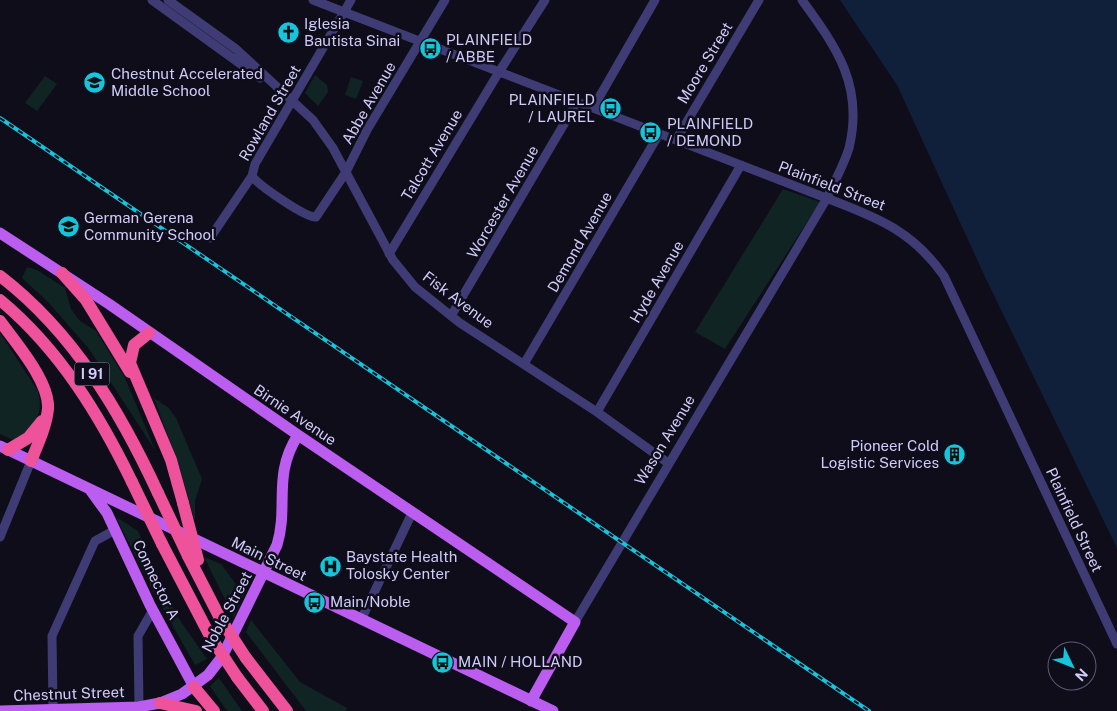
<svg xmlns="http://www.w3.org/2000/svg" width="1117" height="711" font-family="'Public Sans',sans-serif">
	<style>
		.green { fill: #102423 }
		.water { fill: #10203b }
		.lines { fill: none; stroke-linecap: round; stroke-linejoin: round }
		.minor { stroke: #3f3c75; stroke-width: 9 }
		.major { stroke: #bb5def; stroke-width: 11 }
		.highway { stroke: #ed529a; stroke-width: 12 }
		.rail-casing { stroke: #16c4db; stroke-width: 4 }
		.rail { stroke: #0f0d1a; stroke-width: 2; stroke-dasharray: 5.5; stroke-linecap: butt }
		.highway-bridge { stroke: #ed529a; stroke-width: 12 }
		.labels { text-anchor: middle; stroke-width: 5; stroke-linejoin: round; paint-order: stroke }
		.shield { fill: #0f0d1a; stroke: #9792b7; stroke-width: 1 }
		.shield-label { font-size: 14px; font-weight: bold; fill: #d1cbfa }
		.poi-label { font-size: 15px; fill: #d1cbfa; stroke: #0f0d1a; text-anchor: start }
		.street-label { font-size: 15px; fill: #d1cbfa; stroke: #0f0d1a }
	</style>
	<rect width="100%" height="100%" fill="#0f0d1a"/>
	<!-- green -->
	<path class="green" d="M 315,75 L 327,85 L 328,92 L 318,106 L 305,93 Z
		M 45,76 L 57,84 L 37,111 L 25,103 Z
		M 351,77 L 363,81 L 356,99 L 345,95 Z
		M 783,189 L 820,202 L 725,349 L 695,332 Z
		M 27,267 L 37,270 L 65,288 L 71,309 L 80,321 L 96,331 L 125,378 L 155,450 L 89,349 L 48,302 L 22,278 Z
		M 0,333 L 38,391 C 44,417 34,427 15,441 L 0,434 Z
		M 154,398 L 169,408 L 176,418 L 202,479 L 195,501 L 195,521 L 180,469 Z
		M 116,517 L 138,531 L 177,616 L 207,659 L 195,665 L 153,591 Z
		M 204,557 L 221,564 L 244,595 L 234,617 Z
		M 251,620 L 300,682 L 347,708 L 346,711 L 306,711 L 246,632 Z
		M 219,678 L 242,711 L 228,711 L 225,708 L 210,686 Z"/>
	<!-- water -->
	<path class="water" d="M 840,0 L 1117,0 L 1117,548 L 986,279 L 897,85 Z"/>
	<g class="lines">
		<!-- minor -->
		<path class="minor" d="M 152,0 L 260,78
			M 168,0 L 236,49 L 313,120 L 333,148 L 393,260 L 415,287 L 460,323 L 597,412 L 668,463
			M 313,0 L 834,201 C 881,219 914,233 944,276 L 1117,644
			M 593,108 L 655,0
			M 676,140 L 759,0
			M 252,176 C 258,185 306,218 316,217 L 346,172 L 367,130 L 445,0
			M 210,238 L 252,176 L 255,164 L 351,0
			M 389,254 L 499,72 L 545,0
			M 451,316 L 577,102
			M 524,364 L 659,134
			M 597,412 L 741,165
			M 0,537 L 31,461
			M 361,620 L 412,513
			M 575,622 L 827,198 C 834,182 844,165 849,148 C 864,86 837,48 802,0
			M 139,707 L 138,636 L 153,610
			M 53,709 L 52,636 L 95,541 L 115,530"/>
		<!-- major -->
		<path class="major" d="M 0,233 L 109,304 L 298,435 L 575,622 L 531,701
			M 0,446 L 553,711
			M 91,491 L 107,513 L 150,605 L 194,687
			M 0,711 L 139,707 L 160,703 L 182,694 L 208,675 L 222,657 L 277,545 C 289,505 272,476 298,435"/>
		<!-- highway -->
		<path class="highway" d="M 62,273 L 86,300 L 130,372
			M 0,276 C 73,332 120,411 158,493
			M 0,300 C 59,349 99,414 132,482
			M 0,321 C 16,343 50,382 48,409 C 46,427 38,444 31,461
			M 149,333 L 134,345 L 130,363 L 171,460 L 183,503
			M 8,450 L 28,438 L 42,421
			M 162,544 L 210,636
			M 188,556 L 220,618
			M 246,658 L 287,711
			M 237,677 L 263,711
			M 194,687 L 214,711
			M 160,703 L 196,711"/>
		<defs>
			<path id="rail" d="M 0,118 L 869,711"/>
		</defs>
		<!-- rail casing -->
		<use href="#rail" class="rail-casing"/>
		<!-- rail -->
		<use href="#rail" class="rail"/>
		<!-- highway-bridge -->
		<path class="highway-bridge" d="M 132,482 L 162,544
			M 158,493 L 188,556
			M 183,503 L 198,560
			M 220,618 L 246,658
			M 210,636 L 237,677"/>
	</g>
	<!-- icons -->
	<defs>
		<symbol id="church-disc" viewBox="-11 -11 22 22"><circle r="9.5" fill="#16c4db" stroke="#0f0d1a"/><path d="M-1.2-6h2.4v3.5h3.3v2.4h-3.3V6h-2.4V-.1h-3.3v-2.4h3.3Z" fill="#111"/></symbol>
		<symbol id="bus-disc" viewBox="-11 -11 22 22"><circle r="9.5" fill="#16c4db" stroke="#0f0d1a"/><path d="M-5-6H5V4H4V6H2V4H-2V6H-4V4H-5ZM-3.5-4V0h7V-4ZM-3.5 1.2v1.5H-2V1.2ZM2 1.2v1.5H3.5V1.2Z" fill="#111"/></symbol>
		<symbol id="school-disc" viewBox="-11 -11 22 22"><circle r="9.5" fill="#16c4db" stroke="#0f0d1a"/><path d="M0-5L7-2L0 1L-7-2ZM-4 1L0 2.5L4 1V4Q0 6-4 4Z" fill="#111"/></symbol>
		<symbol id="building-disc" viewBox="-11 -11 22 22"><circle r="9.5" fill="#16c4db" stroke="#0f0d1a"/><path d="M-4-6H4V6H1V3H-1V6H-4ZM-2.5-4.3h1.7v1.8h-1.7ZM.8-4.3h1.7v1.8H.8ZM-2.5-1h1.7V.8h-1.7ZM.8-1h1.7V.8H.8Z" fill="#111"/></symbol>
		<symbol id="hospital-disc" viewBox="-11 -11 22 22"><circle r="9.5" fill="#16c4db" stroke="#0f0d1a"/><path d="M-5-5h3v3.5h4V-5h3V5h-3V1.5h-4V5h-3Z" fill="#111"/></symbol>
	</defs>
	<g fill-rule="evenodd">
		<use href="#church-disc" x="276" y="20" width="25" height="25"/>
		<use href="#bus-disc" x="418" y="36" width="25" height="25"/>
		<use href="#school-disc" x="82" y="70" width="25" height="25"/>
		<use href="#bus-disc" x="598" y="96" width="25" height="25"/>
		<use href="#bus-disc" x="638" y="120" width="25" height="25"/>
		<use href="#school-disc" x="56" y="214" width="25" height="25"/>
		<use href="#building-disc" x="942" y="442" width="25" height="25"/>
		<use href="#hospital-disc" x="318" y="554" width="25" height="25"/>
		<use href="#bus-disc" x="302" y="590" width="25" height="25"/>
		<use href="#bus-disc" x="430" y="650" width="25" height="25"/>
	</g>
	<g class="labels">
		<!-- shield labels -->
		<rect class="shield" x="74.5" y="362.5" width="35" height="23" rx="4"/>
		<g class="shield-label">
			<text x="92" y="379">I 91</text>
		</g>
		<!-- poi labels -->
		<g class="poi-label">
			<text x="304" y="29">Iglesia<tspan x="304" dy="17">Bautista Sinai</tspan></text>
			<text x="446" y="45">PLAINFIELD<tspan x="446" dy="17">/ ABBE</tspan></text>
			<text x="111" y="79">Chestnut Accelerated<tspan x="111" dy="17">Middle School</tspan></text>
			<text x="595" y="105" text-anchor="end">PLAINFIELD<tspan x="595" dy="17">/ LAUREL</tspan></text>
			<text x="667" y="129">PLAINFIELD<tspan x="667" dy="17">/ DEMOND</tspan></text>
			<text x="84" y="223">German Gerena<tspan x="84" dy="17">Community School</tspan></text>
			<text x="939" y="451" text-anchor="end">Pioneer Cold<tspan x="939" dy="17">Logistic Services</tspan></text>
			<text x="346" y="562">Baystate Health<tspan x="346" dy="17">Tolosky Center</tspan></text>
			<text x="330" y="607">Main/Noble</text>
			<text x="458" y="667">MAIN / HOLLAND</text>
		</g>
		<!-- street labels -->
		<g class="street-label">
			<text transform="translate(705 63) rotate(-59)" y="5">Moore Street</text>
			<text transform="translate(369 103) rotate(-60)" y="5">Abbe Avenue</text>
			<text transform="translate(270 113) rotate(-60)" y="5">Rowland Street</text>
			<text transform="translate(432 155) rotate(-59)" y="5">Talcott Avenue</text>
			<text transform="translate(832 186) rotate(21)" y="5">Plainfield Street</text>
			<text transform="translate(503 202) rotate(-60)" y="5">Worcester Avenue</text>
			<text transform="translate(580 242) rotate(-60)" y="5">Demond Avenue</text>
			<text transform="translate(657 282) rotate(-60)" y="5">Hyde Avenue</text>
			<text transform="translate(458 300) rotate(37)" y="5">Fisk Avenue</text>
			<text transform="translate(295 415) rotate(34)" y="5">Birnie Avenue</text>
			<text transform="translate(665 440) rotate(-59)" y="5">Wason Avenue</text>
			<text transform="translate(1074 520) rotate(65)" y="5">Plainfield Street</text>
			<text transform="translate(269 559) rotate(26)" y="5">Main Street</text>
			<text transform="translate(156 580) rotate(64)" y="5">Connector A</text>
			<text transform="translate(227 612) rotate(-62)" y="5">Noble Street</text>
			<text transform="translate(69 694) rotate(-2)" y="5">Chestnut Street</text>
		</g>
	</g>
	<!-- north arrow -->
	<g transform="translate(1072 666) rotate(133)"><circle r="24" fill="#0f0d1a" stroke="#5d5974"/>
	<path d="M0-4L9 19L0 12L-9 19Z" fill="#16c4db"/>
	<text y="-8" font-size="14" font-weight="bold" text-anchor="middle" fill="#d1cbfa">N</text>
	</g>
</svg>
